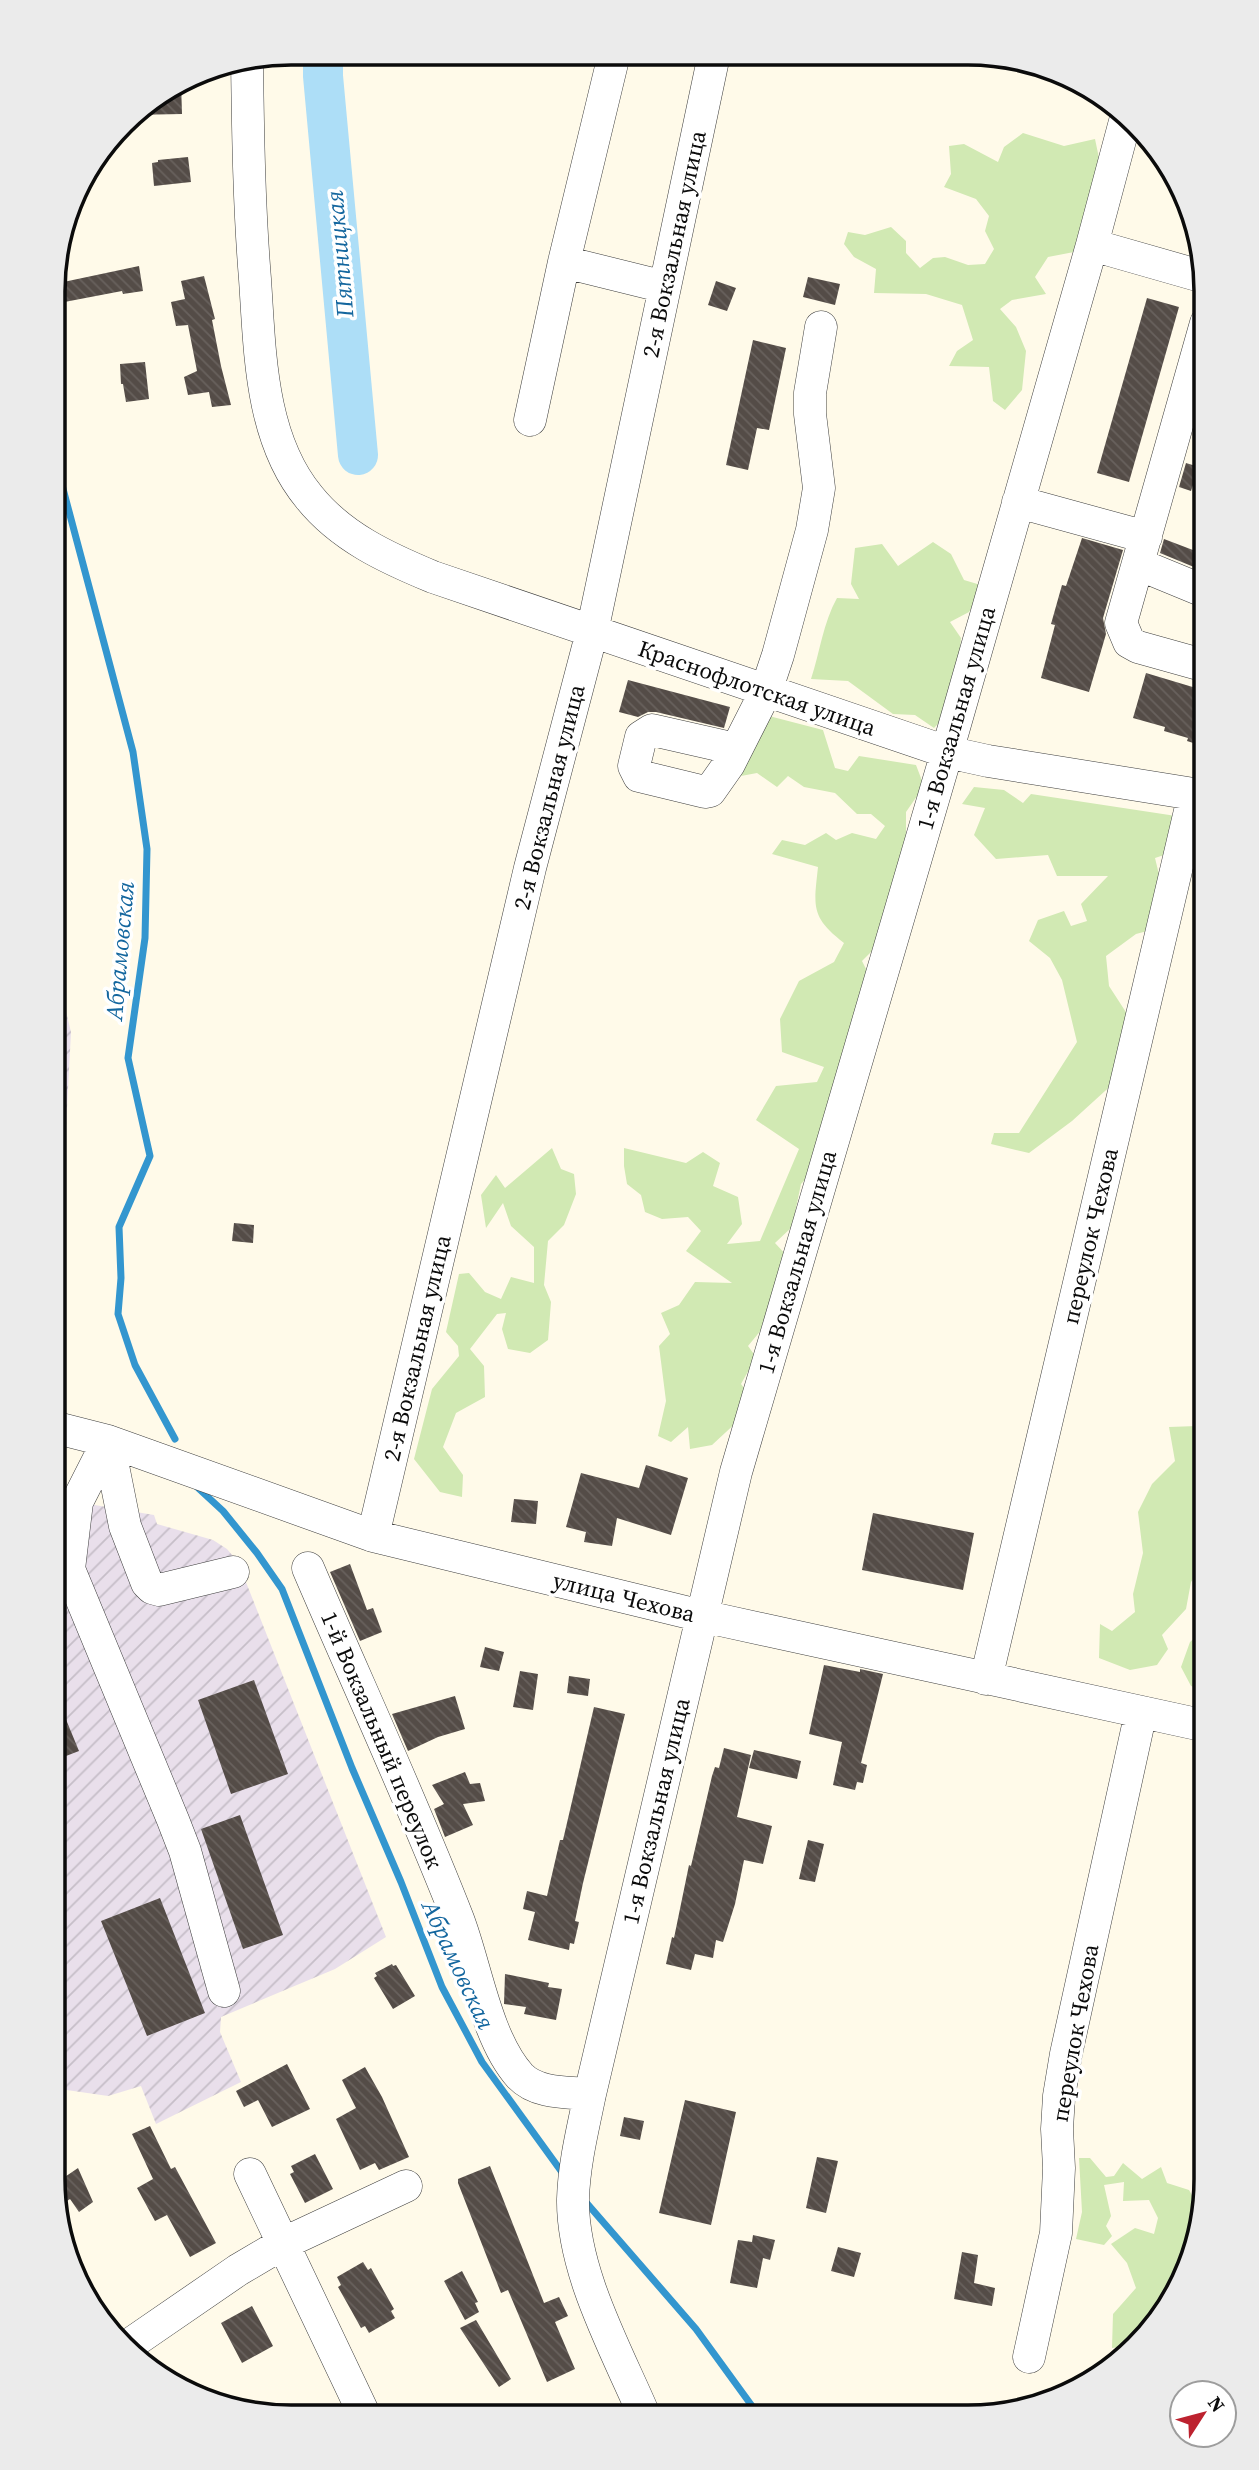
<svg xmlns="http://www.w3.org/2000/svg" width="1259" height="2470" font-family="'Source Serif 4',serif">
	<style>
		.industrial { fill: url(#industrial-furrows) }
		.grass { fill: #d1e9b3 }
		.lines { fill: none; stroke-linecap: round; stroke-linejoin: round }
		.stream { stroke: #3396cf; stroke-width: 7 }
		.river { stroke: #addef7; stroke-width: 40 }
		.building { fill: url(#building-back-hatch) }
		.minor-casing { stroke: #3e3e3e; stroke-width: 33 }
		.minor { stroke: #fff; stroke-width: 32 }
		.labels { text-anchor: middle; stroke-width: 7; stroke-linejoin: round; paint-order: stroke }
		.street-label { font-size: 23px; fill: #0b0b0b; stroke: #fff }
		.water-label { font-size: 24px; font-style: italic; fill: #13669e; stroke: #fff }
		.rim { fill: none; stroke: #0b0b0b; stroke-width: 3.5 }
	</style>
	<defs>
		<pattern id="industrial-furrows" width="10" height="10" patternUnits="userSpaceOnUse" patternTransform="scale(1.75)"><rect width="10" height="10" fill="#e9dfeb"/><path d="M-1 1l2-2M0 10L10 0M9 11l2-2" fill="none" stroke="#c6bec8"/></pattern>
		<pattern id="building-back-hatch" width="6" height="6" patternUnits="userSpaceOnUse" patternTransform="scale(1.75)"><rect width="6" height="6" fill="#544c47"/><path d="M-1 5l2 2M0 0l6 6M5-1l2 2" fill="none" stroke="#68615d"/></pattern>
	</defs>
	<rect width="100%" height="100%" fill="#fffae9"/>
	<!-- industrial -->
	<path class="industrial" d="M 54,963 L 71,1032 L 64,1165 L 54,1168 Z
		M 53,1498 L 154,1515 L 157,1524 L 213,1540 L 227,1549 L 238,1562 L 386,1937 L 335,1969 L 221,2017 L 220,2032 L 241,2082 L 156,2124 L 141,2086 L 108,2096 L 53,2088 Z"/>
	<!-- grass -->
	<path class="grass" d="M 1023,133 L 1064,146 L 1095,139 L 1099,158 L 1074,252 L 1048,257 L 1035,277 L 1046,294 L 1012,300 L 1000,309 L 1016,327 L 1026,351 L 1022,390 L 1005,410 L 993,401 L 989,367 L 949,366 L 957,351 L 973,340 L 962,305 L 926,294 L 874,293 L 876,269 L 854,257 L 844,244 L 848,232 L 865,235 L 891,227 L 906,241 L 906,253 L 920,268 L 933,258 L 945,257 L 968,265 L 985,264 L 994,249 L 985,231 L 989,216 L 976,199 L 944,187 L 951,174 L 949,146 L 964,144 L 998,162 L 1004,147 Z
		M 933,542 L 951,554 L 964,580 L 984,586 L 969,612 L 950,622 L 961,638 L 958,674 L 950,711 L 934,728 L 915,715 L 893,714 L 848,681 L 811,679 C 820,652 823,623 837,598 L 859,599 L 851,584 L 855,548 L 882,544 L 898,566 Z
		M 769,716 L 823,730 L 835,768 L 848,771 L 859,756 L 916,765 L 924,786 L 906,812 L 906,844 L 880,943 L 862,961 L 870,977 L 843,1066 L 830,1095 L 823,1142 L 813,1171 L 801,1184 L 792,1227 L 775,1243 L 788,1257 L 762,1329 L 748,1346 L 756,1357 L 741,1384 L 748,1393 L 739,1420 L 712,1445 L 690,1449 L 688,1427 L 671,1442 L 658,1436 L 666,1401 L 659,1346 L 670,1334 L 661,1313 L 679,1305 L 695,1282 L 732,1283 L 686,1251 L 701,1231 L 688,1217 L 662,1219 L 645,1212 L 641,1195 L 627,1184 L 624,1166 L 624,1148 L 686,1163 L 703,1152 L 720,1163 L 713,1186 L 738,1197 L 742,1224 L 727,1244 L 760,1241 L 799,1149 L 756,1120 L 776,1086 L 817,1082 L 824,1067 L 782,1052 L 780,1019 L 799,981 L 834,962 L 844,943 C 810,917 814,906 818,867 L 772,854 L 782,840 L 805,845 L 826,833 L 836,840 L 852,833 L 876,839 L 885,826 L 871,814 L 857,814 L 835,793 L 804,787 L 788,776 L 777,787 L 757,773 L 741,776 Z
		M 974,787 L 1004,790 L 1023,803 L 1031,794 L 1176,816 L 1170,853 L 1155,858 L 1163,891 L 1151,930 L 1136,934 L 1106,956 L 1109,986 L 1133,1023 L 1116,1081 L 1072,1121 L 1029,1153 L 991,1144 L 994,1133 L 1019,1133 L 1077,1042 L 1062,980 L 1050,958 L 1029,941 L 1038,920 L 1064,911 L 1071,926 L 1087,921 L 1081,904 L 1108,876 L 1057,876 L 1048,855 L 996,859 L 974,835 L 985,808 L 962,804 Z
		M 552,1148 L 561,1169 L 574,1174 L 576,1194 L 564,1225 L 548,1241 L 544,1285 L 551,1302 L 548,1340 L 530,1353 L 508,1349 L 502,1329 L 506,1313 L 497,1314 L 470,1349 L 484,1366 L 485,1397 L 456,1413 L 443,1447 L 463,1475 L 462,1497 L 440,1492 L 414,1459 L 432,1389 L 459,1356 L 458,1346 L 446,1332 L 459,1274 L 469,1273 L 485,1292 L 501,1299 L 511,1277 L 534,1283 L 534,1247 L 511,1226 L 503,1203 L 486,1228 L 481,1195 L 496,1175 L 505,1188 Z
		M 1197,1426 L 1206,1440 L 1206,1471 L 1204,1475 L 1206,1477 L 1206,1561 L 1191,1582 L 1186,1609 L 1162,1635 L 1168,1649 L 1157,1665 L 1130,1670 L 1099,1658 L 1100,1624 L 1112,1631 L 1135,1612 L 1133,1594 L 1143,1553 L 1138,1512 L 1152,1484 L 1175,1461 L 1169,1427 Z
		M 1206,1596 L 1206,1691 L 1191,1686 L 1181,1667 L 1190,1642 L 1200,1633 L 1194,1616 Z
		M 1079,2158 L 1090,2158 L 1106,2177 L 1114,2176 L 1123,2163 L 1142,2179 L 1161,2167 L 1167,2183 L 1189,2190 L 1202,2213 L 1189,2270 L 1157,2325 L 1121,2358 L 1127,2346 L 1112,2348 L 1113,2314 L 1136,2288 L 1127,2263 L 1111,2244 L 1135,2228 L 1154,2234 L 1158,2218 L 1149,2200 L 1123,2201 L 1124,2182 L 1104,2185 L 1111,2216 L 1106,2226 L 1112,2236 L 1104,2245 L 1076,2239 L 1082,2212 Z"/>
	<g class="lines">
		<!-- stream -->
		<path class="stream" d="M 54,455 L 133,752 L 147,849 L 145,938 L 128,1058 L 150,1156 L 119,1227 L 121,1278 L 118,1314 L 135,1365 L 175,1439
			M 197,1487 L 223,1511 L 257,1553 L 282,1589 L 352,1768 L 401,1882 L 442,1987 L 482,2062 L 564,2175
			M 584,2200 L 696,2329 L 760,2417"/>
		<!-- river -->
		<path class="river" d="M 323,53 L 323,76 L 358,455"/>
	</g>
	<!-- building -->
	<path class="building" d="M 181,82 L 182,114 L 131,115 L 133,112 Z
		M 188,157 L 191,182 L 154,186 L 152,163 L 158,162 L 158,160 Z
		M 139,266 L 143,291 L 123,294 L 122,291 L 54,304 L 54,284 Z
		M 204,276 L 215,319 L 212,320 L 221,366 L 231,405 L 212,407 L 209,392 L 188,395 L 184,377 L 197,371 L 188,325 L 176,326 L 171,302 L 185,299 L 181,281 Z
		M 808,277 L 840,284 L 835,305 L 803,297 Z
		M 716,281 L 736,288 L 727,311 L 708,305 Z
		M 1147,298 L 1179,307 L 1129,482 L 1097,473 Z
		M 753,340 L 786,348 L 769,430 L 757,428 L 748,470 L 726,465 Z
		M 145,362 L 149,399 L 126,402 L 123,384 L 121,384 L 120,364 Z
		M 1186,463 L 1199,467 L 1191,491 L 1179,487 Z
		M 1082,538 L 1123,550 L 1103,618 L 1106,634 L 1089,692 L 1041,678 L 1055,625 L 1051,624 L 1062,585 L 1066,586 Z
		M 1164,539 L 1206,555 L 1206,572 L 1160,553 Z
		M 1146,673 L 1206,691 L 1206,747 L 1187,741 L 1188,738 L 1164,731 L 1165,727 L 1133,718 Z
		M 628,680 L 730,707 L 724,728 L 656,712 L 648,712 L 638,717 L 619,712 Z
		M 234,1223 L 254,1225 L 253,1243 L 232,1241 Z
		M 646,1465 L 688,1478 L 671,1535 L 617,1518 L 612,1546 L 584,1542 L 586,1532 L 566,1527 L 581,1473 L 639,1488 Z
		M 514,1499 L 538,1501 L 536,1524 L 511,1522 Z
		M 873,1513 L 974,1533 L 963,1590 L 862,1570 Z
		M 350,1564 L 367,1610 L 373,1608 L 382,1632 L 360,1641 L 330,1572 Z
		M 485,1647 L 504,1652 L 499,1671 L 480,1667 Z
		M 824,1665 L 860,1672 L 860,1669 L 883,1674 L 861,1763 L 867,1765 L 863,1783 L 857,1782 L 855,1790 L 833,1785 L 842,1742 L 809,1734 Z
		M 520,1671 L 538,1674 L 533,1710 L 513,1707 Z
		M 569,1676 L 590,1679 L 588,1696 L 567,1693 Z
		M 254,1680 L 288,1774 L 231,1794 L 198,1700 Z
		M 53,1688 L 79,1751 L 53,1761 Z
		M 455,1696 L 465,1729 L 438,1737 L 408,1751 L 392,1714 Z
		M 594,1707 L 625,1714 L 583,1883 L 575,1921 L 579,1922 L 574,1944 L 570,1943 L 569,1950 L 528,1940 L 535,1912 L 523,1909 L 527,1891 L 547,1896 L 560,1840 L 563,1840 Z
		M 724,1748 L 751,1755 L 737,1817 L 772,1826 L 763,1864 L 744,1860 L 735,1904 L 723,1942 L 716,1940 L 713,1958 L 695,1954 L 691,1970 L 666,1964 L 672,1937 L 674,1938 L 689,1865 L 691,1866 L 712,1776 L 715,1767 L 719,1768 Z
		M 754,1750 L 801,1761 L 797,1779 L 749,1768 Z
		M 465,1772 L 470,1784 L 480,1783 L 485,1801 L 463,1804 L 473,1825 L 445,1837 L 434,1809 L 444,1804 L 432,1785 Z
		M 240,1815 L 283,1935 L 243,1949 L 201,1829 Z
		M 808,1840 L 824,1844 L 815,1882 L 799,1879 Z
		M 160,1898 L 205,2013 L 147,2036 L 101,1921 Z
		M 392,1964 L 393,1966 L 396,1965 L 415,1996 L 393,2009 L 374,1978 L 377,1976 L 375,1973 Z
		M 505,1974 L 549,1983 L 548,1987 L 562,1989 L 556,2020 L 524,2014 L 526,2007 L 504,2004 Z
		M 287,2064 L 310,2109 L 272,2127 L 258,2100 L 244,2107 L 236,2091 Z
		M 365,2067 L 382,2097 L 409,2157 L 379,2170 L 375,2163 L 360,2170 L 336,2119 L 356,2108 L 342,2080 Z
		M 685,2100 L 736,2112 L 711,2225 L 659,2213 Z
		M 624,2117 L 644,2121 L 640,2140 L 620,2136 Z
		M 150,2126 L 171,2169 L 175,2167 L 216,2243 L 190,2257 L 167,2215 L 155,2221 L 137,2188 L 153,2179 L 132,2134 Z
		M 315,2154 L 333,2189 L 305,2203 L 290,2174 L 294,2172 L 291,2166 Z
		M 817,2157 L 838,2161 L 826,2213 L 806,2208 Z
		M 490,2166 L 544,2303 L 559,2297 L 568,2316 L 555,2322 L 575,2369 L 547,2382 L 508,2290 L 501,2293 L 458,2183 L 458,2179 Z
		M 78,2168 L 93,2202 L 79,2212 L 70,2199 L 64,2203 L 53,2185 Z
		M 753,2235 L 775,2240 L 770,2260 L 763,2258 L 757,2288 L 730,2283 L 738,2240 L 752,2242 Z
		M 838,2247 L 861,2253 L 854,2277 L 831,2271 Z
		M 962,2252 L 978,2255 L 974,2283 L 995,2288 L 992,2306 L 954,2299 Z
		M 363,2262 L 368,2270 L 371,2268 L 394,2309 L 391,2311 L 395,2318 L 369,2333 L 365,2326 L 361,2328 L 351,2310 L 338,2287 L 341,2285 L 337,2277 Z
		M 462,2271 L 478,2302 L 475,2303 L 479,2312 L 465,2320 L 444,2281 Z
		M 252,2306 L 273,2346 L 242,2363 L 221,2323 Z
		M 476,2320 L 511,2379 L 499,2387 L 460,2328 Z"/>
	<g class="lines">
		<defs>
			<path id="minor" d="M 247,61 C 248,134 249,206 255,279 C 260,352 260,438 309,497 C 341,537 387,558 433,577 L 947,752 L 988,761 L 1206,796
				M 1092,245 L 1204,277
				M 564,262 L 665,287
				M 530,420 L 564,262 L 614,55
				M 1018,502 L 1146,537
				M 1138,564 L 1206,592
				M 1206,666 L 1138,647 L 1129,642 L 1121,623 L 1206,323
				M 736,749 L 652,730 L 641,737 L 634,766 L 639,776 L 705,792 L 710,791 L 729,764 L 766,691 L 778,655 L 812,530 L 819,488 L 810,414 L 810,393 L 821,327
				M 53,1427 L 108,1441 L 373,1536 L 702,1616 L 1206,1726
				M 108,1441 L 77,1502 L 69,1569 L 173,1820 L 185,1851 L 224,1991
				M 108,1441 L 125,1526 L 147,1583 L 152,1588 L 159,1590 L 233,1572
				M 373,1536 L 530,868 L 592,632 L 714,55
				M 308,1568 C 358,1685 412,1801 458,1919 C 476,1966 486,2038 520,2076 C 537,2094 567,2092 590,2094
				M 986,1679 L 1194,794
				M 250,2174 L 365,2416
				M 126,2347 L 238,2270 L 282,2244 L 406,2186
				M 1029,2357 L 1056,2233 L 1059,2168 L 1057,2129 L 1059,2096 L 1066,2054 L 1141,1712
				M 645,2417 C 617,2351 572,2272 573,2199 C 574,2164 583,2128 590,2094 L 736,1472 L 947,752 L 1092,245 L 1127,114"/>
		</defs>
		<!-- minor casing -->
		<use href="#minor" class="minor-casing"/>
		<!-- minor -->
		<use href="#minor" class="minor"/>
	</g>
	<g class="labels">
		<!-- street labels -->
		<g class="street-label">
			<text transform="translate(674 244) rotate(-78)" y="8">2-я Вокзальная улица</text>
			<text transform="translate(757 688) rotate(19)" y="8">Краснофлотская улица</text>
			<text transform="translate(956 718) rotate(-74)" y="8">1-я Вокзальная улица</text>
			<text transform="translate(549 797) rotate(-76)" y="8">2-я Вокзальная улица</text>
			<text transform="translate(1090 1236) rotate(-77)" y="8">переулок Чехова</text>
			<text transform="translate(797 1262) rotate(-74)" y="8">1-я Вокзальная улица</text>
			<text transform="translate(417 1348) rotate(-77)" y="8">2-я Вокзальная улица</text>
			<text transform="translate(624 1597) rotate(14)" y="8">улица Чехова</text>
			<text transform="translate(382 1740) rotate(67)" y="8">1-й Вокзальный переулок</text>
			<text transform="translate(656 1811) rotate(-77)" y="8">1-я Вокзальная улица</text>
			<text transform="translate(1075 2033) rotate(-80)" y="8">переулок Чехова</text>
		</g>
		<!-- water labels -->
		<g class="water-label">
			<text transform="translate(340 254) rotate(-95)" y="8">Пятницкая</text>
			<text transform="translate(120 951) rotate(-85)" y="8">Абрамовская</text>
			<text transform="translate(458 1965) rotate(65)" y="8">Абрамовская</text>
		</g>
	</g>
	<!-- crop -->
	<path d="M0 0H1259V2470H0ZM291 65H968A226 226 0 0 1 1194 291V2179A226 226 0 0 1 968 2405H291A226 226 0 0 1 65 2179V291A226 226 0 0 1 291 65Z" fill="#ebebeb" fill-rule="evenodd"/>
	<path class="rim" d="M291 65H968A226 226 0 0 1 1194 291V2179A226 226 0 0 1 968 2405H291A226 226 0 0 1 65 2179V291A226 226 0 0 1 291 65Z"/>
	<!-- north arrow -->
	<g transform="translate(1203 2414) rotate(54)"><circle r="33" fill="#ffffff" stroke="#9d9d9d" stroke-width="2"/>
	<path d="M0-5L12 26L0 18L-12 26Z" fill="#bd222f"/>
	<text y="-10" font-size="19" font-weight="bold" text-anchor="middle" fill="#0b0b0b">N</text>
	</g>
</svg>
